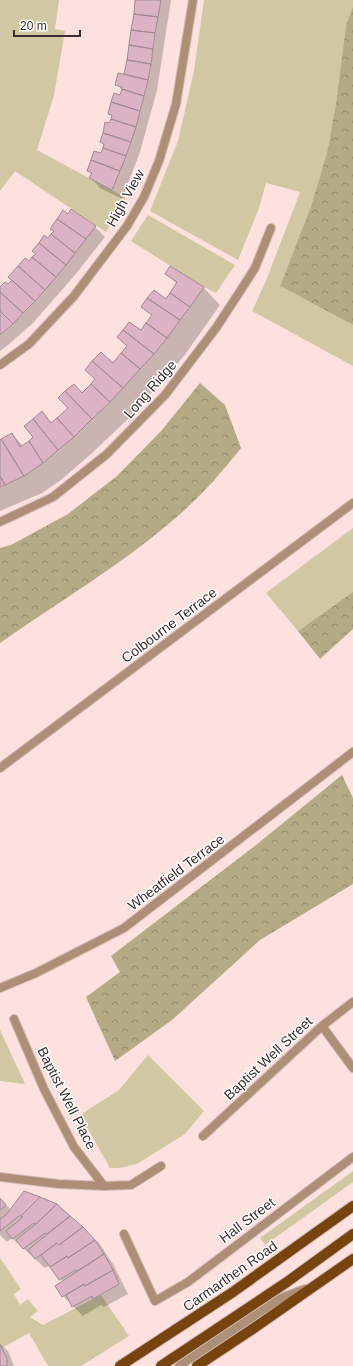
<svg xmlns="http://www.w3.org/2000/svg" width="353" height="1366" font-family="Helvetica,sans-serif">
	<style>
		.green { fill: #d1c7a3 }
		.forest { fill: url(#forest-crowns) }
		.shadow { fill: #0003 }
		.building { fill: #dbb3c4; stroke: #a08a93 }
		.lines { fill: none; stroke-linecap: round; stroke-linejoin: round }
		.lane-casing { stroke: #d5bdbb; stroke-width: 10 }
		.street-casing { stroke: #d5bdbb; stroke-width: 10 }
		.primary-casing { stroke: #d5bdbb; stroke-width: 12 }
		.lane { stroke: #ad8e77; stroke-width: 8 }
		.street { stroke: #ad8e77; stroke-width: 8 }
		.primary { stroke: #77430f; stroke-width: 10 }
		.labels { text-anchor: middle; stroke-width: 3; stroke-linejoin: round; paint-order: stroke }
		.street-label { font-size: 14px; fill: #392f2e; stroke: #fff }
	</style>
	<defs>
		<pattern id="forest-crowns" width="20" height="18" patternUnits="userSpaceOnUse"><rect width="20" height="18" fill="#b4aa85"/><path d="M2 6a3 3 0 1 1 6 0M12 15a3 3 0 1 1 6 0" fill="none" stroke="#938b6d"/></pattern>
	</defs>
	<rect width="100%" height="100%" fill="#fce1de"/>
	<!-- green -->
	<path class="green" d="M 0,0 L 59,0 L 55,29 L 65,31 L 54,95 L 37,150 L 126,198 L 106,232 L 15,171 L 0,191 Z
		M 204,0 L 353,0 L 353,6 L 346,25 L 336,103 L 327,153 L 310,209 L 280,286 L 353,325 L 353,366 L 252,311 L 266,281 L 300,192 L 266,183 L 259,208 L 238,260 L 150,211 L 178,141 L 194,71 Z
		M 148,215 L 235,265 L 216,293 L 204,287 L 131,241 Z
		M 353,528 L 353,592 L 298,631 L 266,593 Z
		M 0,1030 L 25,1084 L 0,1081 Z
		M 148,1055 L 204,1111 L 185,1134 L 137,1164 L 119,1168 L 110,1168 L 80,1115 L 119,1090 Z
		M 353,1171 L 353,1182 L 265,1245 L 260,1238 Z
		M 0,1258 L 21,1289 L 14,1294 L 20,1305 L 28,1299 L 38,1311 L 30,1317 L 43,1325 L 101,1295 L 129,1336 L 81,1366 L 48,1366 L 29,1333 L 2,1348 L 0,1344 Z"/>
	<!-- forest -->
	<path class="forest" d="M 353,6 L 353,325 L 280,286 L 310,209 L 327,153 L 336,103 L 346,25 Z
		M 200,383 L 225,405 L 241,448 C 222,472 202,495 179,515 C 123,564 60,601 0,643 L 0,548 L 11,545 L 68,514 L 117,476 L 162,430 Z
		M 353,592 L 353,629 L 320,659 L 298,631 Z
		M 342,775 L 353,798 L 353,884 L 260,940 L 172,1020 L 115,1061 L 86,997 L 120,972 L 111,956 L 256,845 Z"/>
	<!-- shadow -->
	<path class="shadow" d="M 136,0 L 171,0 L 157,90 L 140,152 L 122,199 L 100,188 L 91,178 L 92,175 L 88,170 L 101,155 L 104,146 L 101,142 L 113,117 L 109,113 L 120,97 L 122,90 L 117,84 L 125,76 Z
		M 71,210 L 95,227 L 105,237 L 75,275 L 33,323 L 8,345 L 0,351 L 0,289 L 8,286 Z
		M 166,274 L 203,287 L 220,305 L 184,356 L 128,419 L 91,454 L 61,480 L 42,493 L 0,511 L 0,442 L 12,434 L 23,446 L 35,437 L 42,413 L 53,424 L 113,364 L 128,347 L 118,337 L 141,332 L 152,316 L 143,307 L 166,300 L 177,284 Z
		M 0,1199 L 11,1210 L 56,1205 L 99,1243 L 113,1264 L 128,1294 L 104,1307 L 101,1305 L 83,1316 L 63,1296 L 63,1282 L 50,1265 L 45,1268 L 12,1238 L 7,1242 L 0,1235 Z
		M 0,1344 L 8,1351 L 14,1366 L 0,1366 Z"/>
	<!-- building -->
	<path class="building" d="M 135,0 L 161,0 L 158,17 L 134,14 Z
		M 134,14 L 158,17 L 155,33 L 131,30 Z
		M 131,30 L 155,33 L 153,49 L 129,45 Z
		M 129,45 L 153,49 L 151,64 L 127,60 Z
		M 127,60 L 151,64 L 148,80 L 124,74 Z
		M 118,73 L 148,80 L 144,96 L 122,89 L 122,87 L 115,85 Z
		M 122,89 L 144,96 L 140,111 L 111,102 L 114,93 L 120,95 Z
		M 111,102 L 140,111 L 136,127 L 111,119 L 112,115 L 108,114 Z
		M 111,119 L 136,127 L 131,142 L 103,133 L 105,122 L 109,123 Z
		M 103,133 L 131,142 L 126,156 L 103,148 L 104,144 L 100,142 Z
		M 103,148 L 126,156 L 120,171 L 91,160 L 94,151 L 101,153 Z
		M 91,160 L 120,171 L 112,190 L 89,178 L 92,173 L 87,171 Z
		M 71,209 L 96,226 L 86,239 L 57,219 L 63,210 L 68,214 Z
		M 57,219 L 86,239 L 75,253 L 51,234 L 54,231 L 50,229 Z
		M 51,234 L 75,253 L 66,265 L 39,243 L 44,235 L 48,238 Z
		M 39,243 L 66,265 L 56,277 L 32,257 L 36,254 L 32,251 Z
		M 32,257 L 56,277 L 45,290 L 18,266 L 25,258 L 29,261 Z
		M 18,266 L 45,290 L 35,301 L 8,277 Z
		M 170,266 L 204,287 L 190,307 L 170,293 L 177,282 L 165,274 Z
		M 12,280 L 35,301 L 23,313 L 0,292 L 0,287 L 5,282 L 8,284 Z
		M 154,290 L 166,299 L 170,293 L 190,307 L 180,320 L 147,298 Z
		M 0,292 L 23,313 L 13,324 L 0,311 Z
		M 147,298 L 180,320 L 167,338 L 146,323 L 152,315 L 141,307 Z
		M 0,311 L 13,324 L 0,335 Z
		M 129,322 L 141,330 L 146,323 L 167,338 L 154,354 L 123,330 Z
		M 123,330 L 154,354 L 140,369 L 121,353 L 127,346 L 117,337 Z
		M 101,352 L 113,363 L 121,353 L 140,369 L 123,388 L 92,361 Z
		M 92,361 L 123,388 L 110,402 L 91,384 L 95,379 L 85,370 Z
		M 74,384 L 82,393 L 91,384 L 110,402 L 92,419 L 65,391 Z
		M 65,391 L 92,419 L 74,437 L 57,418 L 68,408 L 58,398 Z
		M 42,411 L 51,423 L 57,418 L 74,437 L 58,450 L 33,419 Z
		M 33,419 L 58,450 L 43,463 L 29,441 L 33,437 L 24,426 Z
		M 12,433 L 20,447 L 29,441 L 43,463 L 24,476 L 1,439 Z
		M 1,439 L 24,476 L 5,485 L 0,476 L 0,440 Z
		M 0,476 L 5,485 L 0,487 Z
		M 24,1191 L 40,1197 L 21,1216 L 19,1216 L 0,1231 L 0,1219 L 6,1215 Z
		M 40,1197 L 57,1204 L 36,1224 L 34,1223 L 12,1239 L 6,1231 L 23,1217 L 21,1216 Z
		M 0,1198 L 6,1205 L 0,1210 Z
		M 57,1204 L 70,1216 L 47,1234 L 45,1233 L 23,1249 L 16,1240 L 36,1224 Z
		M 70,1216 L 83,1227 L 59,1245 L 57,1243 L 35,1259 L 28,1250 Z
		M 83,1227 L 95,1240 L 68,1258 L 67,1256 L 50,1267 L 41,1255 L 57,1243 L 59,1245 Z
		M 95,1240 L 104,1254 L 77,1271 L 76,1270 L 59,1280 L 50,1267 L 67,1256 L 68,1258 Z
		M 104,1254 L 113,1270 L 85,1286 L 84,1284 L 62,1297 L 55,1286 Z
		M 113,1270 L 119,1284 L 93,1299 L 92,1296 L 72,1307 L 66,1295 L 84,1284 L 85,1286 Z
		M 0,1344 L 7,1359 L 7,1366 L 0,1366 Z"/>
	<g class="lines">
		<defs>
			<path id="lane" d="M 179,1366 L 281,1298 L 305,1289"/>
			<path id="street" d="M 0,365 L 29,344 L 74,296 L 127,226 L 144,197 L 159,161 L 176,104 L 193,0
				M 0,522 L 53,497 L 107,454 L 165,395 L 216,328 L 237,296 L 255,268 L 271,228
				M 0,768 L 353,503
				M 0,988 L 36,973 L 124,928 L 353,752
				M 14,1019 L 44,1089 L 74,1147 L 104,1186
				M 322,1026 L 353,1068
				M 203,1136 L 322,1026 L 353,1002
				M 0,1177 L 59,1184 L 104,1186 L 131,1185 L 161,1166
				M 124,1234 L 155,1301 L 188,1282 L 353,1157"/>
			<path id="primary" d="M 120,1366 L 233,1292 L 353,1206
				M 161,1366 L 287,1282 L 353,1234
				M 197,1366 L 254,1328 L 353,1259"/>
		</defs>
		<!-- lane casing -->
		<use href="#lane" class="lane-casing"/>
		<!-- street casing -->
		<use href="#street" class="street-casing"/>
		<!-- primary casing -->
		<use href="#primary" class="primary-casing"/>
		<!-- lane -->
		<use href="#lane" class="lane"/>
		<!-- street -->
		<use href="#street" class="street"/>
		<!-- primary -->
		<use href="#primary" class="primary"/>
	</g>
	<g class="labels">
		<!-- street labels -->
		<g class="street-label">
			<text transform="translate(125 198) rotate(-61)" y="5">High View</text>
			<text transform="translate(150 389) rotate(-49)" y="5">Long Ridge</text>
			<text transform="translate(169 625) rotate(-37)" y="5">Colbourne Terrace</text>
			<text transform="translate(176 872) rotate(-37)" y="5">Wheatfield Terrace</text>
			<text transform="translate(268 1058) rotate(-43)" y="5">Baptist Well Street</text>
			<text transform="translate(67 1098) rotate(63)" y="5">Baptist Well Place</text>
			<text transform="translate(247 1220) rotate(-37)" y="5">Hall Street</text>
			<text transform="translate(230 1276) rotate(-35)" y="5">Carmarthen Road</text>
		</g>
	</g>
	<!-- scale -->
	<path d="M14 30v6h66v-6" fill="none" stroke="#392f2e" stroke-width="2"/>
	<text x="20" y="30" font-size="12" fill="#392f2e" stroke="#ffffff" stroke-width="3" paint-order="stroke">20 m</text>
</svg>
